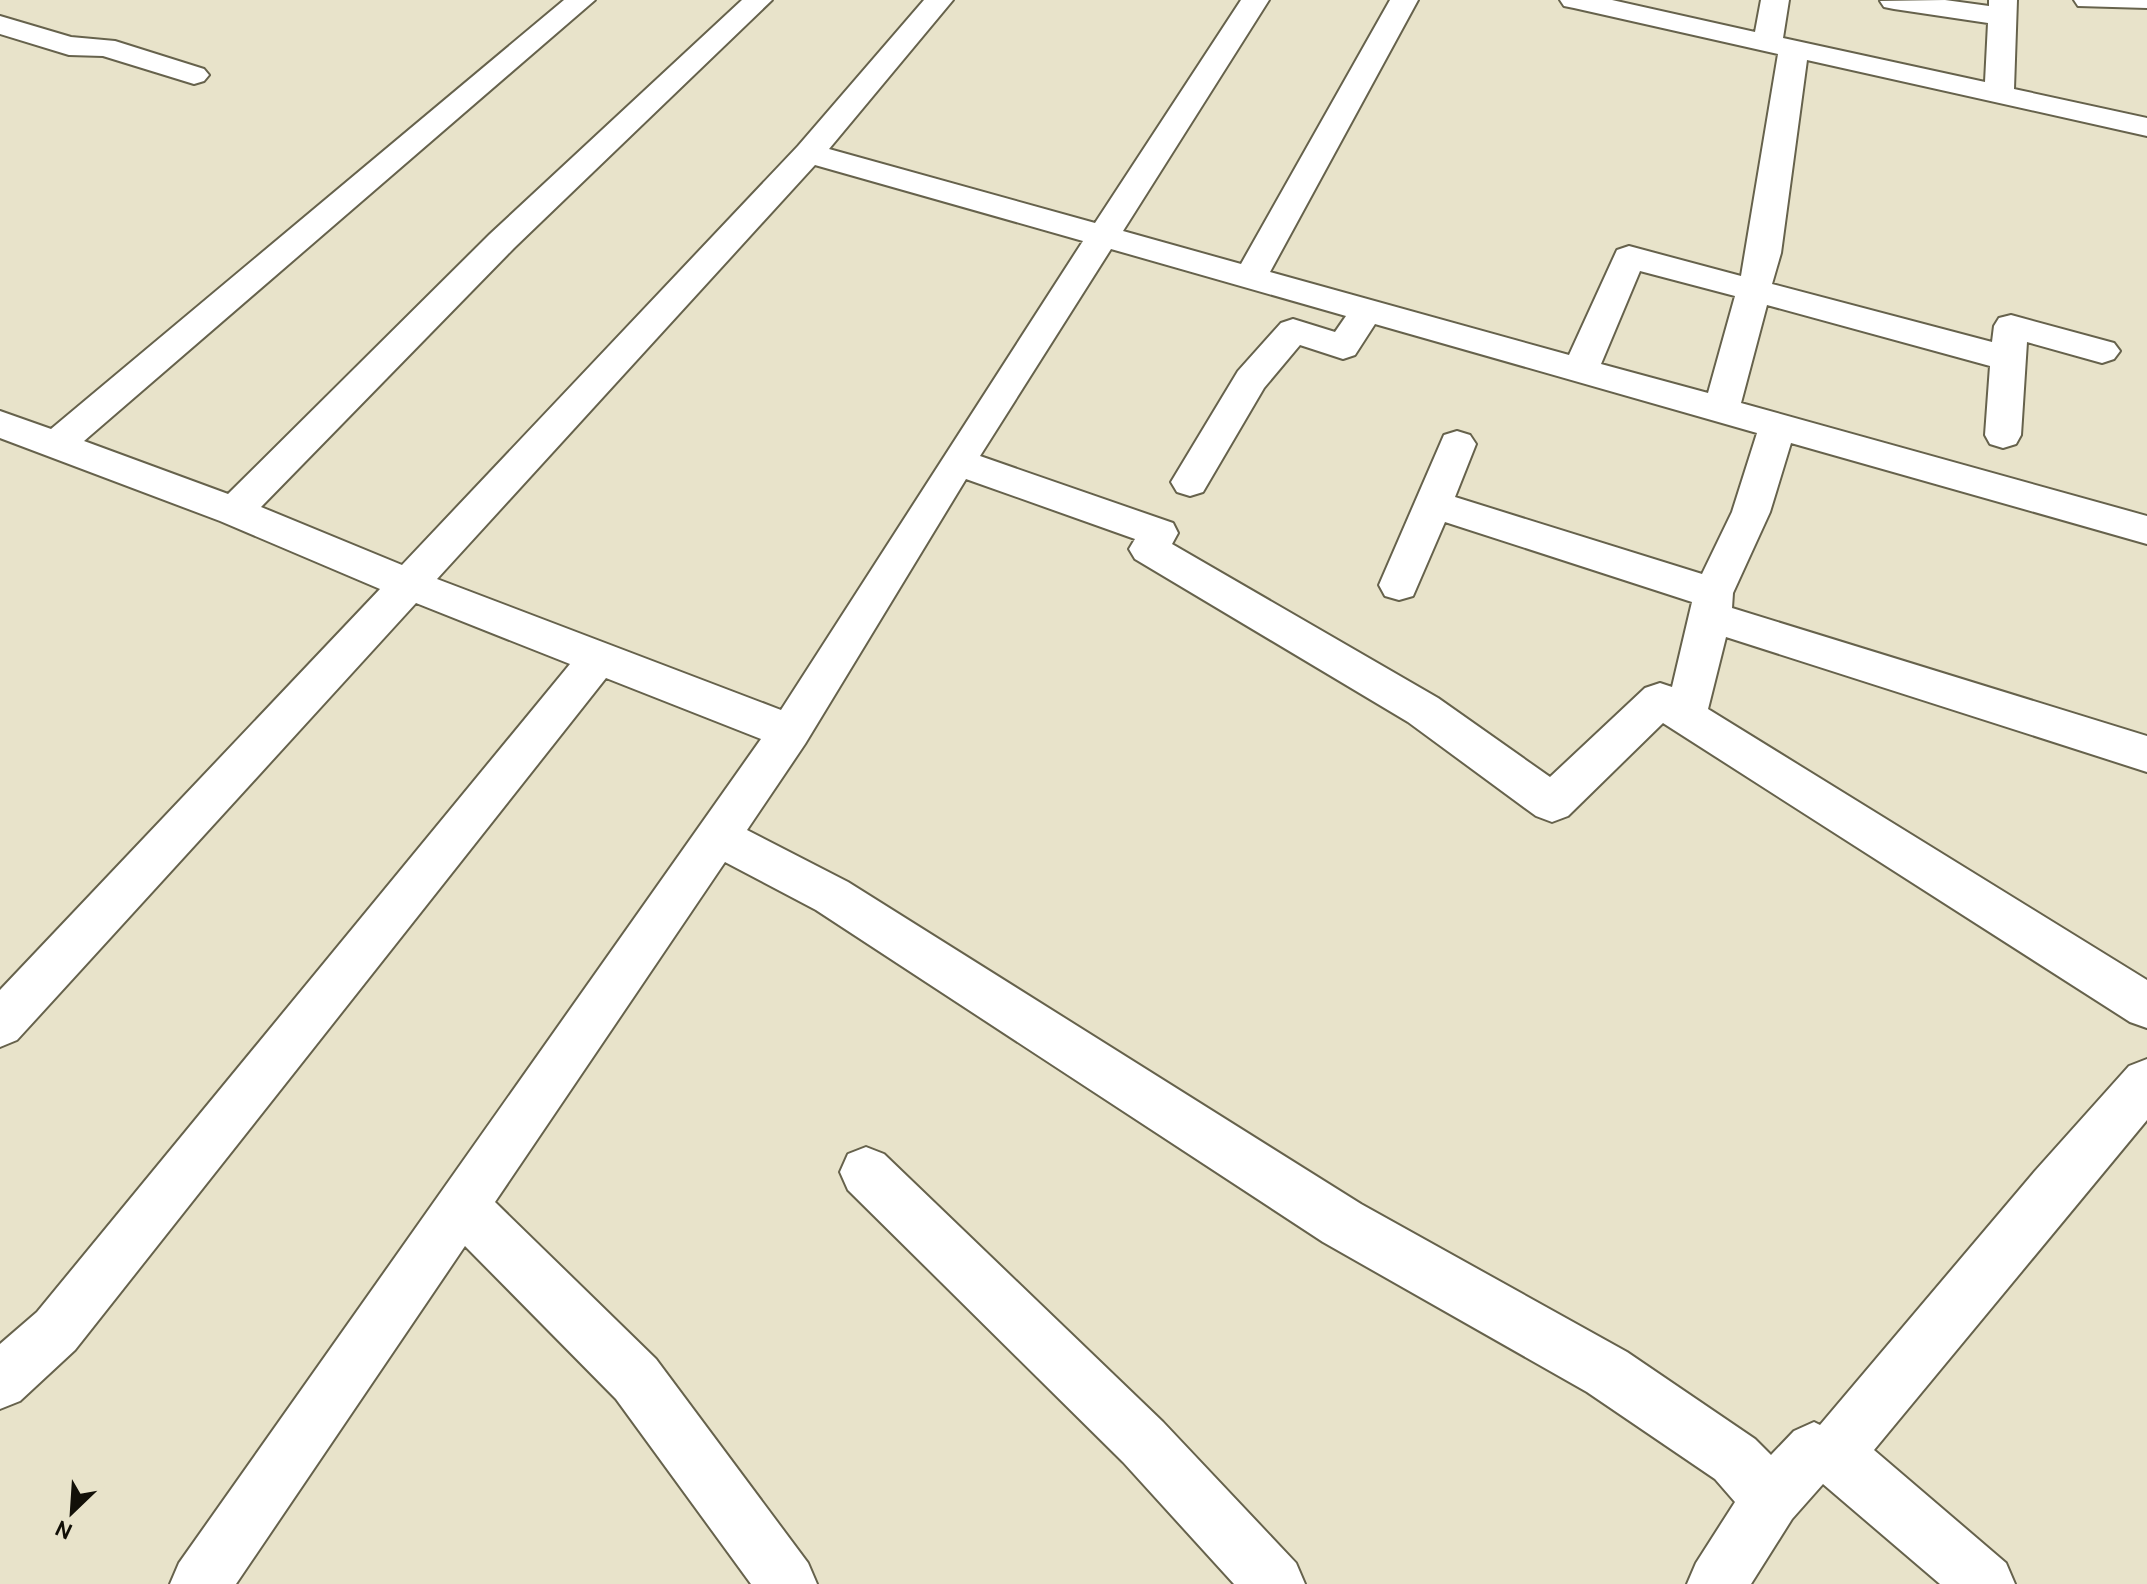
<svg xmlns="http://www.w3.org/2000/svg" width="2147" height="1584" font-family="Cabin,sans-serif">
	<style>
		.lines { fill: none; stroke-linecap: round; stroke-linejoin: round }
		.street-casing { stroke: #66624c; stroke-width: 4 }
		.street { fill: #fff; fill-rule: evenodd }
	</style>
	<rect width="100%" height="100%" fill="#e8e3ca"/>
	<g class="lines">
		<defs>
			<path id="street" d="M 564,0 L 595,0 L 84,441 L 228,494 L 490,234 L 742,0 L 772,0 L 514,248 L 261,507 L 402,565 L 798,146 L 924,0 L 953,0 L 829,149 L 1095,223 L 1241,0 L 1269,0 L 1123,231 L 1241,264 L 1390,0 L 1418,0 L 1270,272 L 1569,355 L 1617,250 L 1629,246 L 1741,276 L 1778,54 L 1574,8 L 1564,6 L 1560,0 L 1612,0 L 1755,32 L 1761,0 L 1789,0 L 1783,38 L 1985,82 L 1988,23 L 1894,9 L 1884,7 L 1880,1 L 1945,0 L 1989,6 L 1989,0 L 2017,0 L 2014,89 L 2147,118 L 2147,136 L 1807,60 L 1781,253 L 1772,284 L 1992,342 L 1994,326 L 1999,318 L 2011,315 L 2114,343 L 2120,351 L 2114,359 L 2102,363 L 2027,342 L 2021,435 L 2016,444 L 2003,448 L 1990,444 L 1985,435 L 1990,366 L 1767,305 L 1741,403 L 2147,516 L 2147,544 L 1791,443 L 1770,512 L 1733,593 L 1732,608 L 2147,736 L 2147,772 L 1726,637 L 1708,709 L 2147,980 L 2147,1028 L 2130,1022 L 1663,723 L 1568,816 L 1552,822 L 1536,816 L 1408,722 L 1135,559 L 1129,549 L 1135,539 L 966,479 L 805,744 L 747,830 L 848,882 L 1361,1204 L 1627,1352 L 1755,1439 L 1771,1455 L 1794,1431 L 1814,1422 L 1820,1425 L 2035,1171 L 2129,1066 L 2147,1059 L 2147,1120 L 1874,1450 L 2006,1563 L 2015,1584 L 1940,1584 L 1823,1484 L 1792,1519 L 1751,1584 L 1687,1584 L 1696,1563 L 1735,1502 L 1715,1479 L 1587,1392 L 1323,1242 L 816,910 L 725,862 L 495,1202 L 656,1359 L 808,1563 L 817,1584 L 751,1584 L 616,1399 L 465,1246 L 236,1584 L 170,1584 L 179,1563 L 761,739 L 606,678 L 75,1350 L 20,1401 L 0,1409 L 0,1344 L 37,1312 L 570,664 L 416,603 L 17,1040 L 0,1047 L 0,990 L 380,589 L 220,521 L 0,438 L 0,411 L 51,429 ZM 815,165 L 1083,241 L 781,710 L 437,579 ZM 1111,249 L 1346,316 L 1335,332 L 1293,319 L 1281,323 L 1238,371 L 1171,482 L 1177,492 L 1190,496 L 1203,492 L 1264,388 L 1300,345 L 1343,359 L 1355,355 L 1375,324 L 1757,433 L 1732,512 L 1702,574 L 1455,497 L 1476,444 L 1470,435 L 1457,431 L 1444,435 L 1379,585 L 1385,596 L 1399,600 L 1413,596 L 1445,522 L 1692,602 L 1672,687 L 1660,683 L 1645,688 L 1550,777 L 1438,698 L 1172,544 L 1178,533 L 1173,523 L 980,456 ZM 1640,271 L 1735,296 L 1708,393 L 1601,364 Z
				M 2074,0 L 2147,0 L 2147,8 L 2078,6 Z
				M 0,16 L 71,37 L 115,41 L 204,69 L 209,75 L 204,81 L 194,84 L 103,56 L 69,55 L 0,34 Z
				M 866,1147 L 884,1154 L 1163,1422 L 1296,1563 L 1305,1584 L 1234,1584 L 1123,1462 L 848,1190 L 840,1172 L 848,1154 Z"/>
		</defs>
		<!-- street casing -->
		<use href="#street" class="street-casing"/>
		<!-- street -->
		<use href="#street" class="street"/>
	</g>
	<!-- north arrow -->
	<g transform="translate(72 1512) rotate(205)" stroke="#e8e3ca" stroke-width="6" paint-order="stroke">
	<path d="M0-6L14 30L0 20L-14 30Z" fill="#121008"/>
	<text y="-12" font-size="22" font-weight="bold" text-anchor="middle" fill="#121008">N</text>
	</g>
</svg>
